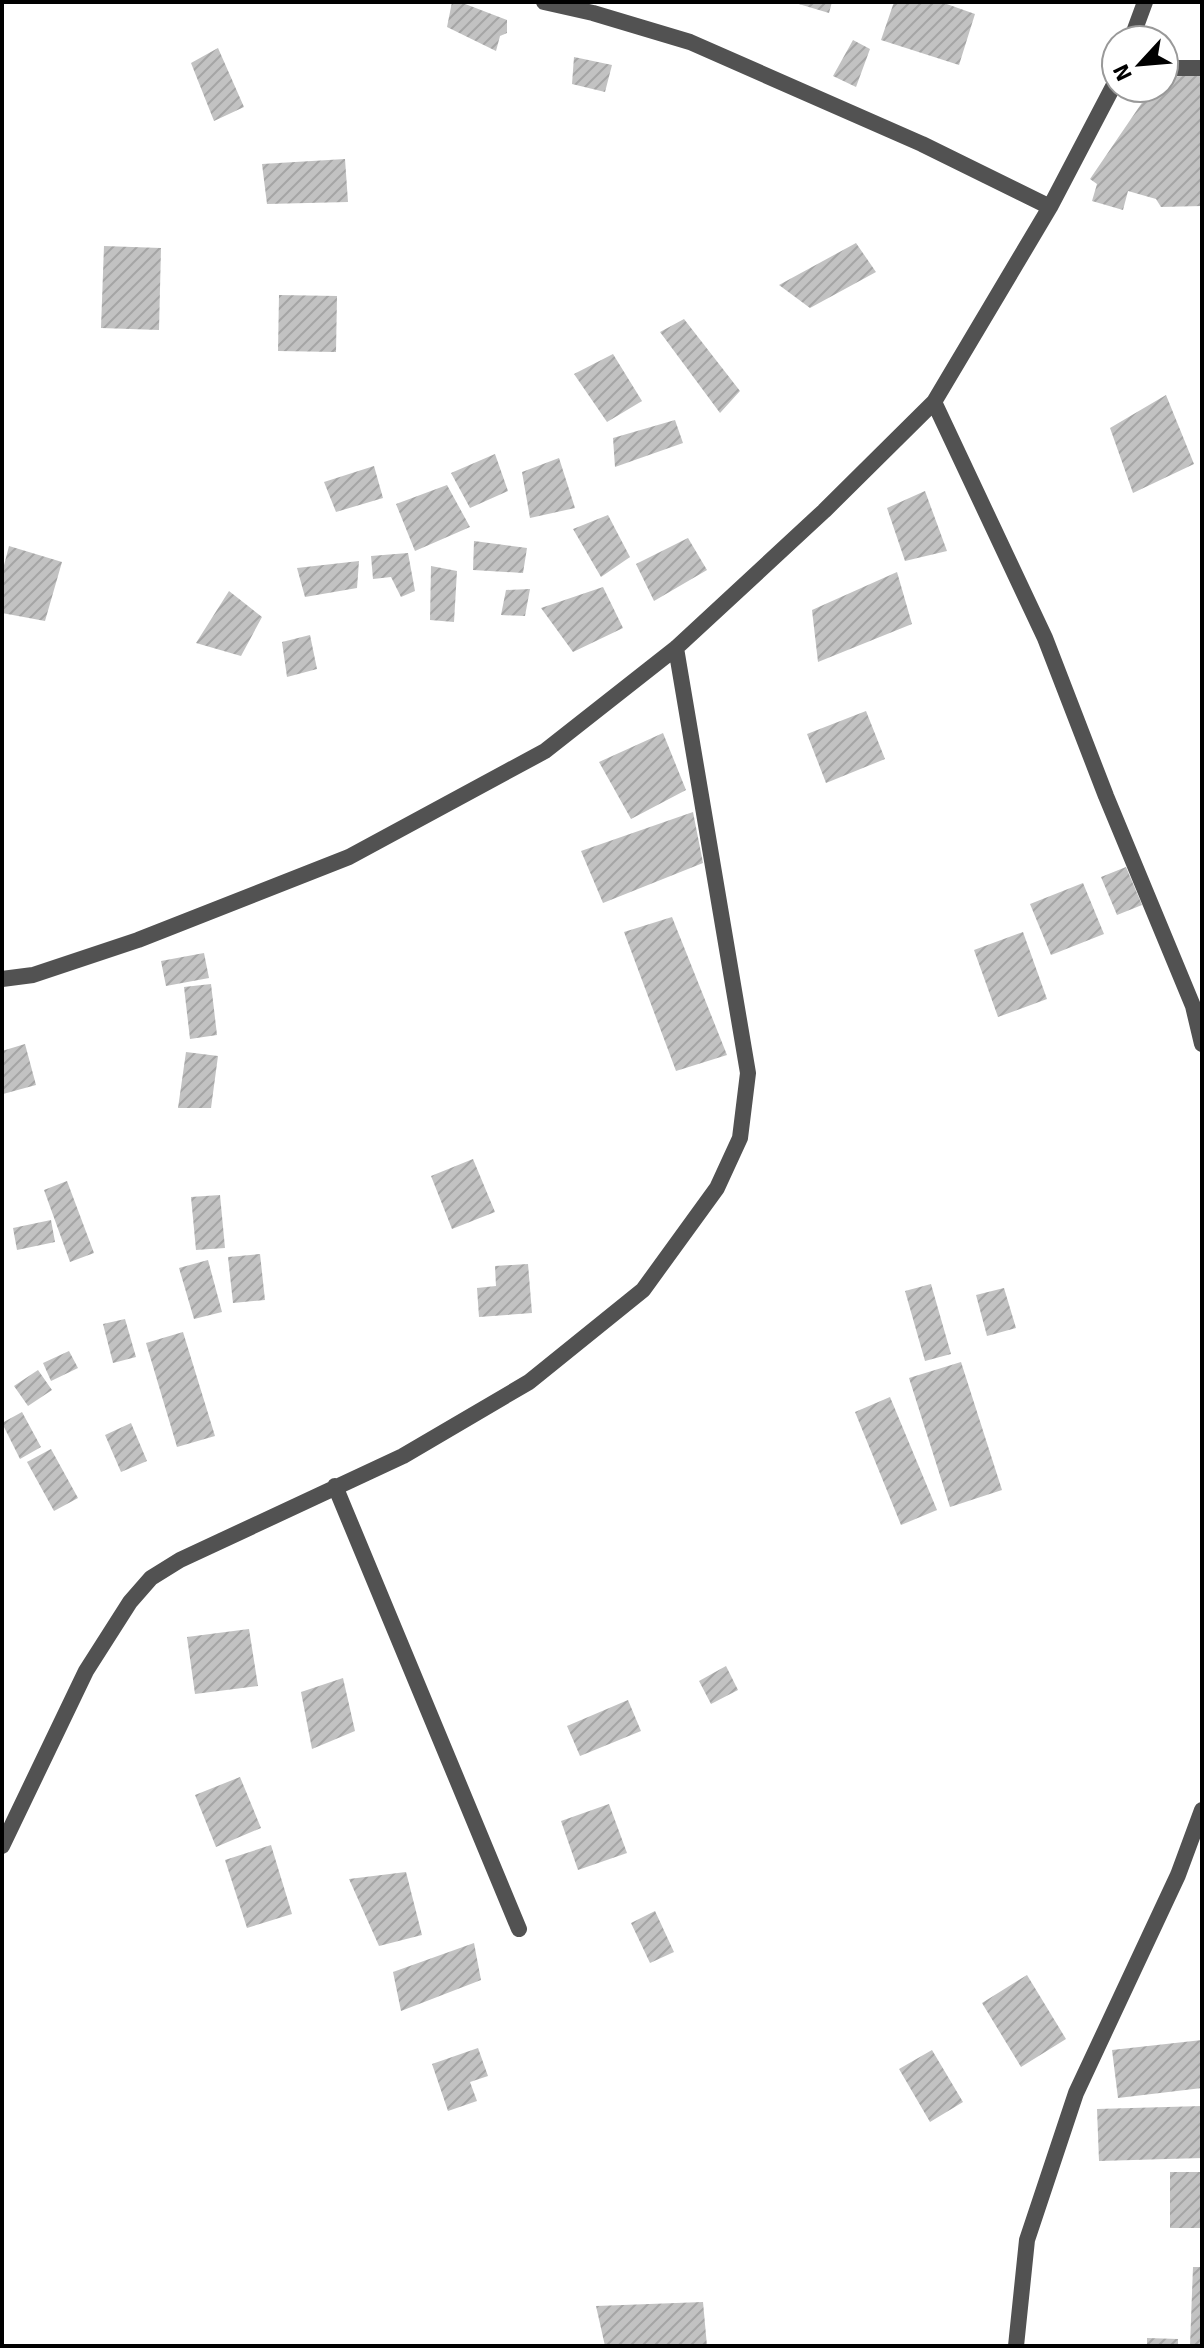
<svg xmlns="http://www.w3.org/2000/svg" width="1204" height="2348" font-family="Signika,sans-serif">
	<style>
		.building { fill: url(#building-hatch) }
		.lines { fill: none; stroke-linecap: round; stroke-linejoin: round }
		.street { stroke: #525252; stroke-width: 16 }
	</style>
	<defs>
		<pattern id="building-hatch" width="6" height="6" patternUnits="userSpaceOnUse" patternTransform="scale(2)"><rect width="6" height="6" fill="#c2c2c2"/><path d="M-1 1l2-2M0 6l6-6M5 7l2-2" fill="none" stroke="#a5a5a5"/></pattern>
	</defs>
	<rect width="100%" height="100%" fill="#fff"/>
	<!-- building -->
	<path class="building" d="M 452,2 L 460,2 L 507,20 L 507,33 L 500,36 L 496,51 L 447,27 Z
		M 792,2 L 832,2 L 829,13 Z
		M 894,2 L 941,2 L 975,14 L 959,65 L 881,40 Z
		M 853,40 L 870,49 L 856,87 L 833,76 Z
		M 218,48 L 244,107 L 214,121 L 191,63 Z
		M 574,57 L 612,65 L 605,92 L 572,84 Z
		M 1202,75 L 1202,206 L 1161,207 L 1156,199 L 1128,191 L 1123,210 L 1092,201 L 1097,184 L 1090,179 L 1152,88 L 1164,88 L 1164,77 Z
		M 345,159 L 348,202 L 267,204 L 262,164 Z
		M 856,243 L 876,272 L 810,308 L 779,285 Z
		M 104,246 L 161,248 L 159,330 L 101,328 Z
		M 279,295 L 337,296 L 336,352 L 278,351 Z
		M 684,319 L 740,391 L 720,413 L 660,332 Z
		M 613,354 L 642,401 L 607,422 L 574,374 Z
		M 1166,395 L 1194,464 L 1133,493 L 1110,428 Z
		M 675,420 L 683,443 L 615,467 L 613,438 Z
		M 495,454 L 508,491 L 470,508 L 451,473 Z
		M 559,458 L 575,508 L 530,518 L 522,472 Z
		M 374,466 L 383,498 L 336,512 L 324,482 Z
		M 447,485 L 470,527 L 415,551 L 396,504 Z
		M 925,491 L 947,551 L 905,561 L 887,508 Z
		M 608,515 L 630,557 L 601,577 L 573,529 Z
		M 688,538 L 707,570 L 654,601 L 636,564 Z
		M 474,541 L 527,548 L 523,573 L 473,570 Z
		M 9,546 L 62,562 L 45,621 L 2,613 L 2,573 Z
		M 408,553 L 415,591 L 401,597 L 391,577 L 373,579 L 371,556 Z
		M 359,561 L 357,588 L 305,597 L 297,568 Z
		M 431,566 L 457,571 L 454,622 L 430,620 Z
		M 897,572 L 912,624 L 818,662 L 812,610 Z
		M 603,587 L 623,628 L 573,652 L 541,608 Z
		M 530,589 L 525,616 L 501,615 L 506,590 Z
		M 229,591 L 262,617 L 241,656 L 196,643 Z
		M 310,635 L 317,669 L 287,677 L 282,642 Z
		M 866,711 L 885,759 L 826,783 L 807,734 Z
		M 663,733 L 686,790 L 631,819 L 599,762 Z
		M 693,812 L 703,863 L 603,903 L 581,851 Z
		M 1126,867 L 1142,905 L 1117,915 L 1101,877 Z
		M 1083,883 L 1104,934 L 1051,955 L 1030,904 Z
		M 672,917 L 727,1055 L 676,1071 L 624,932 Z
		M 1023,932 L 1047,999 L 998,1017 L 974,950 Z
		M 204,953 L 209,978 L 166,986 L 161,961 Z
		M 211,984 L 217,1035 L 190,1039 L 184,987 Z
		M 25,1044 L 36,1085 L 3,1094 L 2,1051 Z
		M 186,1052 L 218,1056 L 211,1108 L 178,1108 Z
		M 473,1159 L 495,1212 L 452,1229 L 431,1176 Z
		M 67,1181 L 94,1253 L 70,1262 L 44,1190 Z
		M 220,1195 L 225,1248 L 196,1250 L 191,1197 Z
		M 51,1220 L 55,1242 L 17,1250 L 13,1228 Z
		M 260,1254 L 265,1300 L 233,1303 L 228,1257 Z
		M 208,1260 L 222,1312 L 194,1319 L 179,1268 Z
		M 528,1264 L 532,1313 L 479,1317 L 477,1288 L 496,1286 L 495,1266 Z
		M 931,1284 L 951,1354 L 925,1361 L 905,1291 Z
		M 1004,1288 L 1016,1328 L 987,1336 L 976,1295 Z
		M 125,1319 L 136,1357 L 113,1363 L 103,1324 Z
		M 183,1332 L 215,1436 L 177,1447 L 146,1343 Z
		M 69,1351 L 78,1368 L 51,1381 L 43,1363 Z
		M 961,1362 L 1002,1490 L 950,1507 L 909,1378 Z
		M 38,1370 L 52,1390 L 28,1406 L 14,1386 Z
		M 890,1397 L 937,1510 L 901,1525 L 855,1412 Z
		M 22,1412 L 41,1447 L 20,1459 L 2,1423 Z
		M 131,1423 L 147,1461 L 121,1472 L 105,1435 Z
		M 51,1449 L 78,1498 L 54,1511 L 27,1462 Z
		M 249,1629 L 258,1686 L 195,1694 L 187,1637 Z
		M 726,1666 L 738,1690 L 711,1704 L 699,1681 Z
		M 343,1678 L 355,1731 L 312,1749 L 301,1692 Z
		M 628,1700 L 641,1731 L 580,1756 L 567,1726 Z
		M 240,1777 L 261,1828 L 216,1847 L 195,1795 Z
		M 609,1804 L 627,1853 L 578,1870 L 561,1821 Z
		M 271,1845 L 292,1914 L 247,1928 L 225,1860 Z
		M 406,1872 L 422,1935 L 379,1946 L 349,1879 Z
		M 655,1911 L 674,1952 L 650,1963 L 631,1923 Z
		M 474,1943 L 481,1980 L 401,2011 L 393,1972 Z
		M 1027,1975 L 1066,2039 L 1021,2067 L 982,2003 Z
		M 1202,2040 L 1202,2088 L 1118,2098 L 1112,2050 Z
		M 478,2048 L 488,2076 L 470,2082 L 477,2101 L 448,2111 L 432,2064 Z
		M 932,2050 L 963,2102 L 930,2122 L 899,2069 Z
		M 1202,2106 L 1202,2158 L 1099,2161 L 1097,2109 Z
		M 1170,2172 L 1202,2172 L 1202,2228 L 1170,2228 Z
		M 1193,2267 L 1202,2267 L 1202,2346 L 1190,2346 Z
		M 703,2302 L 707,2346 L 605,2346 L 596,2306 Z
		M 1147,2338 L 1178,2339 L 1178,2346 L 1147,2346 Z"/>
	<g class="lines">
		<!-- street -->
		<path class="street" d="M 544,2 L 593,13 L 690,42 L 922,144 L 1050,207
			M 1131,40 L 1145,2
			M 1164,68 L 1202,68
			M 934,402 L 1045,638 L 1106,796 L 1193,1006 L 1202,1044
			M 2,979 L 33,975 L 138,940 L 349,857 L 545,751 L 676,648 L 824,511 L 934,402 L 1050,207 L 1116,81
			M 335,1486 L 519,1929
			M 2,1846 L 86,1671 L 130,1602 L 151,1578 L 180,1560 L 403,1456 L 529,1382 L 643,1290 L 717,1188 L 740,1138 L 748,1073 L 676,648
			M 1016,2346 L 1027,2240 L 1076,2093 L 1178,1875 L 1202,1810"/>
	</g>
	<!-- border -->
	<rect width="1204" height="2348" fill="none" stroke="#000000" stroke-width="8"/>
	<!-- north arrow -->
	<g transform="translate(1140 64) rotate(244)"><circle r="38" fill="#ffffff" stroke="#999999" stroke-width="2"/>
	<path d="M0-6L14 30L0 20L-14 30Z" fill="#000000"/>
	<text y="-12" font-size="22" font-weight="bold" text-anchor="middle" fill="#000000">N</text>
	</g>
</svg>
